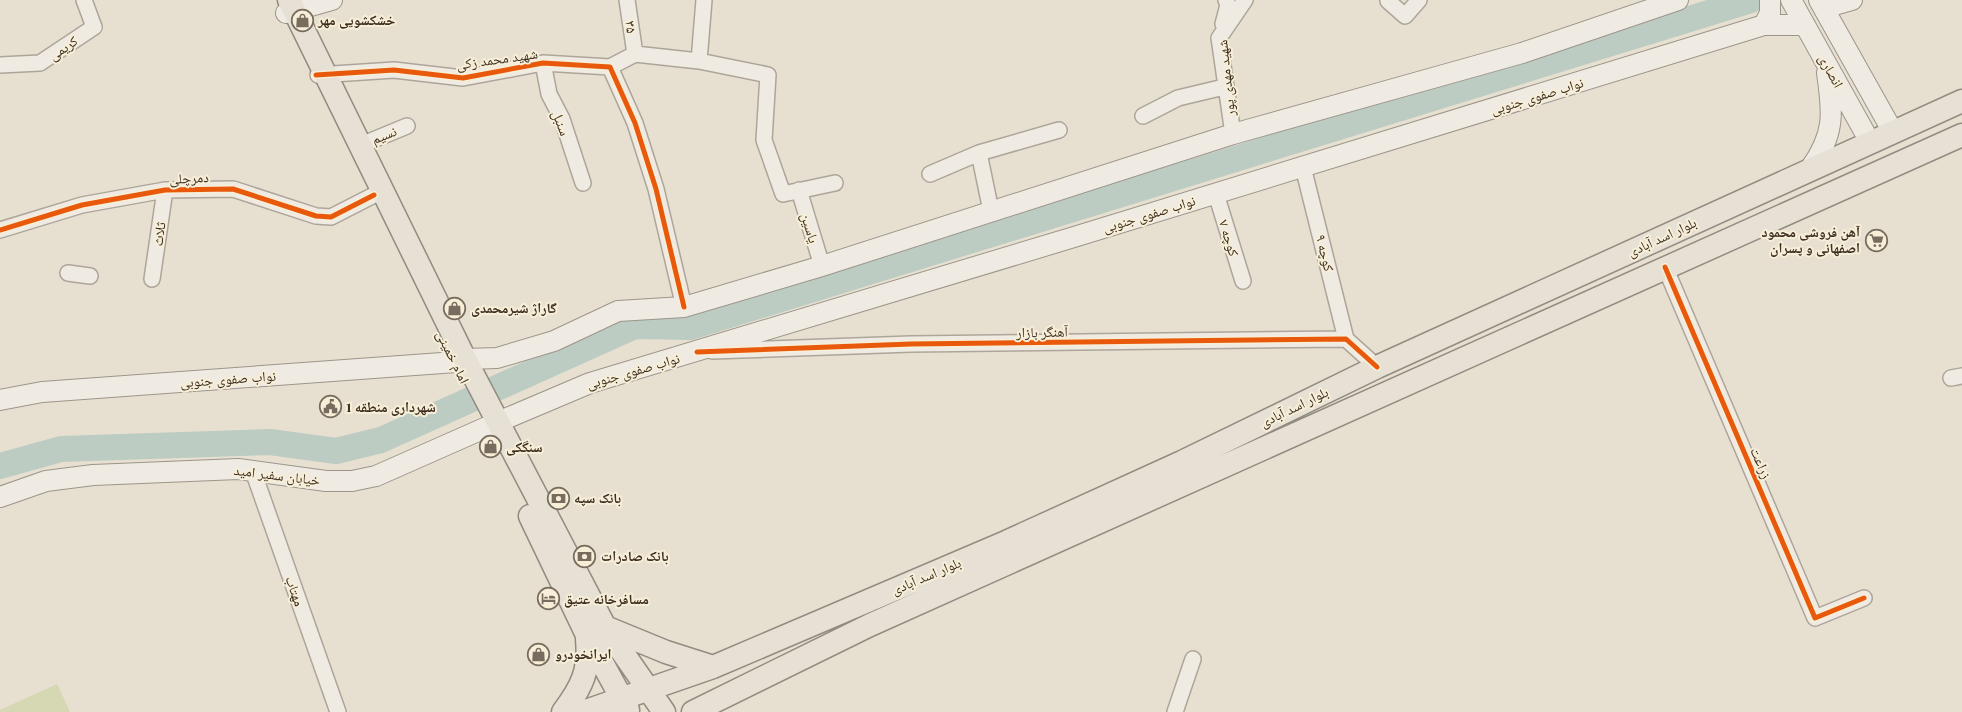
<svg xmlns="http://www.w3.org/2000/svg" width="1962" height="712" font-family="'Playfair Display','Noto Naskh Arabic',serif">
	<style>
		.green { fill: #d6d7b3 }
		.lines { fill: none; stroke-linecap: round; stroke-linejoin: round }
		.river { stroke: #bcccc2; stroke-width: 26 }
		.street-casing { stroke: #ada599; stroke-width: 18 }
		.secondary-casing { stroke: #9c958a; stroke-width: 22 }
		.primary-casing { stroke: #928b80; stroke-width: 25 }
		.street { stroke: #efebe3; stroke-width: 15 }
		.secondary { stroke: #efebe3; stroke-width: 20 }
		.primary { stroke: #e6e1d4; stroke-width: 22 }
		.cycleway-casing { stroke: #f7eed8; stroke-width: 8 }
		.cycleway { stroke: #e8590c; stroke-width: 5 }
		.labels { text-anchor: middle; stroke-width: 4; stroke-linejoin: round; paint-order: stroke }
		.poi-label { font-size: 14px; font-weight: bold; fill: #3d2e20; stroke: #f7eed8; text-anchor: start }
		.street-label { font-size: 14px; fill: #3d2e20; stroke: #f7eed8 }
	</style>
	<rect width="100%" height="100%" fill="#e7e0d1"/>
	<!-- green -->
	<path class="green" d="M 57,684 L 70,712 L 0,712 L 0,710 Z"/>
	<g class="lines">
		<!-- river -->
		<path class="river" d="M 0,466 L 61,449 L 270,442 L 336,451 L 381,440 L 635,326 L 690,327 L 1751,0"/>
		<defs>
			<path id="street" d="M 627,0 L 635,54
				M 1388,1 L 1405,16 L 1419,0
				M 1223,24 L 1228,5 L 1226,0
				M 699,61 L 704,0
				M 543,63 L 549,94 L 562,119 L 583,183
				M 0,65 L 40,63 L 94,27 L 84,0
				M 610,67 L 635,54 L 699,61 L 768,75 L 764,140 L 783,194 L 835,183
				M 318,75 L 394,70 L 463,78 L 543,63 L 610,67 L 635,123 L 656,189 L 684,307
				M 1143,116 L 1178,98 L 1224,87
				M 1233,134 L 1219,38 L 1245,0
				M 361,145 L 407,126
				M 1303,167 L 1346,339
				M 930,174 L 979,153
				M 799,190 L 822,266
				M 1216,194 L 1243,281
				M 991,211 L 979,153 L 1059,130
				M 0,230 L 82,205 L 165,190 L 233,189 L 316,216 L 331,217 L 374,195
				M 1665,267 L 1815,618 L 1864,598
				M 68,273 L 90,276
				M 152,279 L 165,190
				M 712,351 L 911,344 L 1346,339 L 1377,367
				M 1951,378 L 1962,376
				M 253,471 L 338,712
				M 1175,712 L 1193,659"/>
			<path id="secondary" d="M 1791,0 L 1870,142
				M 1819,0 L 1893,132
				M 1824,8 L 1852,0
				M 286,13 L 332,0
				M 1764,25 L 1770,13 L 1770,0
				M 1810,169 C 1835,134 1833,114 1827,73
				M 465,359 L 497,358 L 554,341 L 618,311 L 684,307 L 822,266 L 1233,134 L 1522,53 L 1678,0
				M 0,400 L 42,392 L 456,362
				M 498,422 L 590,383 L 1074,237 L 1764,25 L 1805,25
				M 0,497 L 46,481 L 93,475 L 238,469 L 326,481 L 352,481 L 376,476 L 487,427"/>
			<path id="primary" d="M 289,0 L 465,359 L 605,627 L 664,712
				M 530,516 L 587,635 L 628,710
				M 605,627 L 666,652 L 713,667
				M 563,712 C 582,687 590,670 587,639
				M 583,712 L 713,667 L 1006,542 L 1182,462 L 1377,367 L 1962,101
				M 693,712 L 870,625 L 1962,135"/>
		</defs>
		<!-- street casing -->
		<use href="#street" class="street-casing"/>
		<!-- secondary casing -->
		<use href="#secondary" class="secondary-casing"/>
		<!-- primary casing -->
		<use href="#primary" class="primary-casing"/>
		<!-- street -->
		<use href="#street" class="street"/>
		<!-- secondary -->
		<use href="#secondary" class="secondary"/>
		<!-- primary -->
		<use href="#primary" class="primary"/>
		<defs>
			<path id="cycleway" d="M 316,75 L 394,70 L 463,78 L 543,63 L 610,67 L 635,123 L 656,189 L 684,307
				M 0,230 L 82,205 L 165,190 L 233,189 L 316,216 L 331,217 L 374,195
				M 1665,267 L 1815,618 L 1864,598
				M 697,352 L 911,344 L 1346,339 L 1377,367"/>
		</defs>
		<!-- cycleway casing -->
		<use href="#cycleway" class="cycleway-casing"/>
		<!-- cycleway -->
		<use href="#cycleway" class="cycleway"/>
	</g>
	<!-- icons -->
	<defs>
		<symbol id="shop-ring" viewBox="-11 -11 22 22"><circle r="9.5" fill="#f7eed8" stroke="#786c5e" stroke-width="1.5"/><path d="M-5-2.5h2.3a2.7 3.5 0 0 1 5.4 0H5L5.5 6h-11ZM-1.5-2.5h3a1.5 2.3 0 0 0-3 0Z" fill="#786c5e"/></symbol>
		<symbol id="supermarket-ring" viewBox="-11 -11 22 22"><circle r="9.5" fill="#f7eed8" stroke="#786c5e" stroke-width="1.5"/><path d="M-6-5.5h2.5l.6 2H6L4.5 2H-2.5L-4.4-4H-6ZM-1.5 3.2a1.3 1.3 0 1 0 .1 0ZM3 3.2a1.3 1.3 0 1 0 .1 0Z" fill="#786c5e"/></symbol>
		<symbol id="civic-ring" viewBox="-11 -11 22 22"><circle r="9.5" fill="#f7eed8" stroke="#786c5e" stroke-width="1.5"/><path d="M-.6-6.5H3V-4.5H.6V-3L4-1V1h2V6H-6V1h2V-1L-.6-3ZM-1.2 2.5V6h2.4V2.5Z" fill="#786c5e"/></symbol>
		<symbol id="bank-ring" viewBox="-11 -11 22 22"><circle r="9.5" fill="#f7eed8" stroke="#786c5e" stroke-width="1.5"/><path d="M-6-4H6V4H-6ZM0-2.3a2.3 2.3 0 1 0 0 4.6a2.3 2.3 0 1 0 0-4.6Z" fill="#786c5e"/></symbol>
		<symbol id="hotel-ring" viewBox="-11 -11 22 22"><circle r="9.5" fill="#f7eed8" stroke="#786c5e" stroke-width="1.5"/><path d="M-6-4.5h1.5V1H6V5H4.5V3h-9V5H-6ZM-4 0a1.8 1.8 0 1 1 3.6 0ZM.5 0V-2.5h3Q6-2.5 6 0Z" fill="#786c5e"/></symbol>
	</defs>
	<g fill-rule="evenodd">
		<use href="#shop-ring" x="290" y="8" width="25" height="25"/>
		<use href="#supermarket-ring" x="1864" y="228" width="25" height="25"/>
		<use href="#shop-ring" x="442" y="296" width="25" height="25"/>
		<use href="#civic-ring" x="318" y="394" width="25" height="25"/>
		<use href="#shop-ring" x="478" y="434" width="25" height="25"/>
		<use href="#bank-ring" x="546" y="486" width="25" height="25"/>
		<use href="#bank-ring" x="572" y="544" width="25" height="25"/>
		<use href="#hotel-ring" x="536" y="586" width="25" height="25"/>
		<use href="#shop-ring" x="526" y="642" width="25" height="25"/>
	</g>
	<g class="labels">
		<!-- poi labels -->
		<g class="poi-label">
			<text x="318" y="25">خشکشویی مهر</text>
			<text x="1860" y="237" text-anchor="end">آهن فروشی محمود<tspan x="1860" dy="16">اصفهانی و پسران</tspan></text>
			<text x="471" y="313">گاراژ شیرمحمدی</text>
			<text x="346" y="412">شهرداری منطقه 1</text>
			<text x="506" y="452">سنگکی</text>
			<text x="574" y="503">بانک سپه</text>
			<text x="601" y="561">بانک صادرات</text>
			<text x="564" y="604">مسافرخانه عتیق</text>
			<text x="555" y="659">ایرانخودرو</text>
		</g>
		<!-- street labels -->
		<g class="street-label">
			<text transform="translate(631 27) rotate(82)" y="5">۳۵</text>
			<text transform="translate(63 48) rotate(-34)" y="5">کریمی</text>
			<text transform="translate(497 59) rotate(-8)" y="5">شهید محمد زکی</text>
			<text transform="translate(1831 71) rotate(61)" y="5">انصاری</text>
			<text transform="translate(1226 78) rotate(-96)" y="5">شهید مهدی پور</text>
			<text transform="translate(1537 96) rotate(-17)" y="5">نواب صفوی جنوبی</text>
			<text transform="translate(561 123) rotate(69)" y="5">سنبل</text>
			<text transform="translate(384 135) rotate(-22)" y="5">نسیم</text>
			<text transform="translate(189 178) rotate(-3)" y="5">دمرچلی</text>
			<text transform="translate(1149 214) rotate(-17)" y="5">نواب صفوی جنوبی</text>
			<text transform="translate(810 228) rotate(73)" y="5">یاسین</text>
			<text transform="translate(159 234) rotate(-82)" y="5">ثلاث</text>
			<text transform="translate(1662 237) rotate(-25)" y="5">بلوار اسد آبادی</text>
			<text transform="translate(1229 238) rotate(73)" y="5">کوچه ۷</text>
			<text transform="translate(1325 253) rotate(76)" y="5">کوچه ۹</text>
			<text transform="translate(1042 332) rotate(-1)" y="5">آهنگر بازار</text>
			<text transform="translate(453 357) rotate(64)" y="5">امام خمینی</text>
			<text transform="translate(633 371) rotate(-16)" y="5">نواب صفوی جنوبی</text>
			<text transform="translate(228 379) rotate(-4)" y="5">نواب صفوی جنوبی</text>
			<text transform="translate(1294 407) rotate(-26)" y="5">بلوار اسد آبادی</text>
			<text transform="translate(1761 463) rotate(67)" y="5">زراعت</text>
			<text transform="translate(277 475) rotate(7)" y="5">خیابان سفیر امید</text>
			<text transform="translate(926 576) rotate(-23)" y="5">بلوار اسد آبادی</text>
			<text transform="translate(295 591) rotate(71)" y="5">مهتاب</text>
		</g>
	</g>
</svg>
